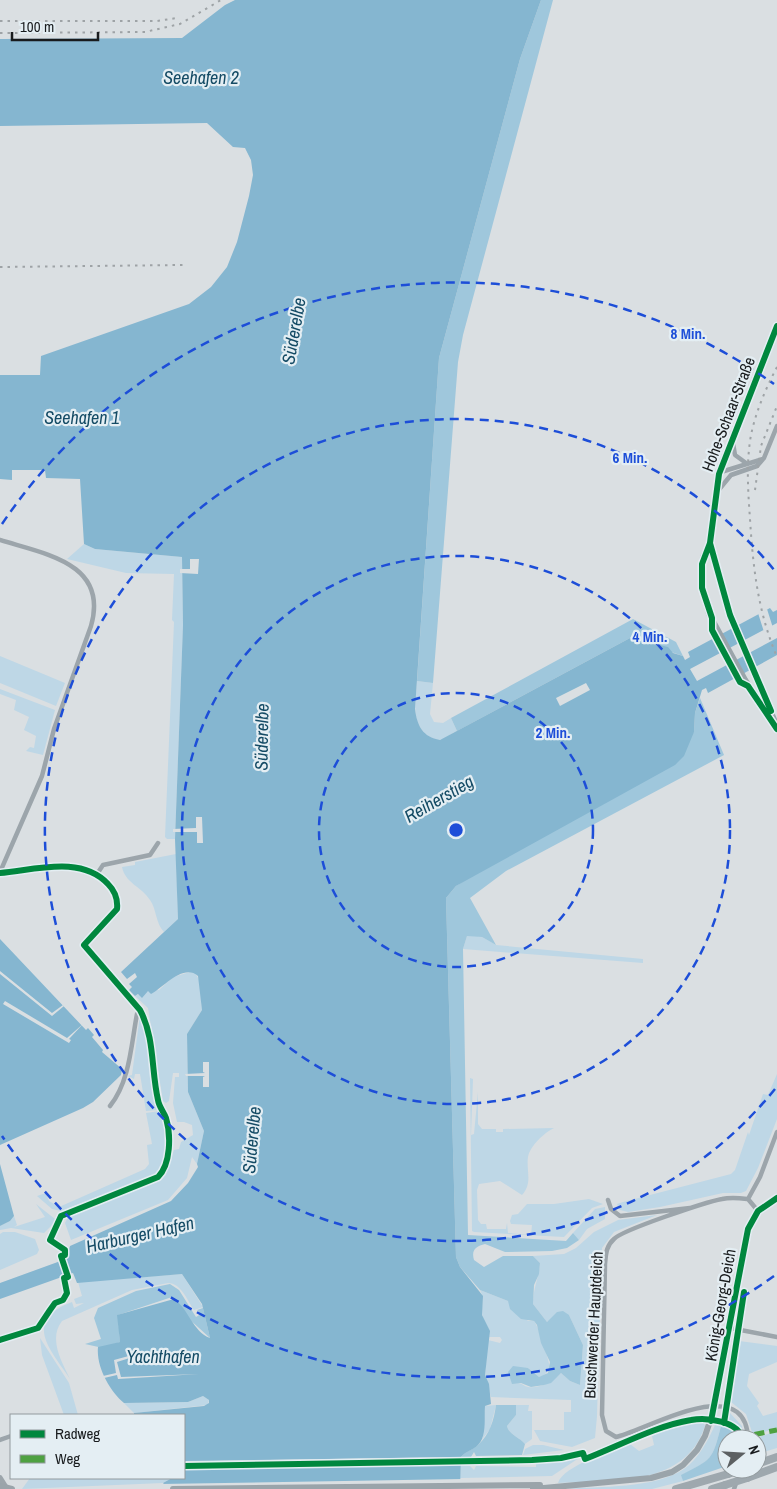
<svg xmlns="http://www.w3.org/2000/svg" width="777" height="1489" font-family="'Archivo Narrow',sans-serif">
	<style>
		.green { fill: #bed7e6 }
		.forest { fill: #9fc7dc }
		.water { fill: #85b6d0 }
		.pier { fill: #dadfe2 }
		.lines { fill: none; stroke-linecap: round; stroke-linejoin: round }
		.minor { stroke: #9ca5ab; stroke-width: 4.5 }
		.tertiary { stroke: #9ca5ab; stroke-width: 5.5 }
		.secondary { stroke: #9aa4aa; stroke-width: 6 }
		.trunk { stroke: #9ea8ae; stroke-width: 8 }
		.rail { stroke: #9ea3a6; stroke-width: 2; stroke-dasharray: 2.5 5; stroke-linecap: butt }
		.trunk-bridge { stroke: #9ea8ae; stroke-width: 8 }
		.quiet { stroke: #4ea141; stroke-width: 5; stroke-dasharray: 10 5; stroke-linecap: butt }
		.cycleway-casing { stroke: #e4eef3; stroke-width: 9 }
		.cycleway { stroke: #00873e; stroke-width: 6 }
		.ring { fill: none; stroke: #1d4ed8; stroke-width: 2.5; stroke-dasharray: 9 6 }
		.labels { text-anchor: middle; stroke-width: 4.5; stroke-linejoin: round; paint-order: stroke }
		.street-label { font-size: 16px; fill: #181b1d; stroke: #e4eef3 }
		.water-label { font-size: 18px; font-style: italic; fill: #144b65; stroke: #e4eef3 }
		.centre { fill: #1d4ed8; stroke: #e4eef3; stroke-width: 2.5 }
		.ring-label { font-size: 15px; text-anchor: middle; font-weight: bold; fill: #1d4ed8; stroke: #e4eef3; stroke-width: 4.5; stroke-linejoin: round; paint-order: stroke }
	</style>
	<rect width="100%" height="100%" fill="#dadfe2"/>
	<!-- green -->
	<path class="green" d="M 84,544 L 95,549 L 182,557 L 183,625 L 175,839 L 167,839 L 165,837 L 174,622 L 172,620 L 174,574 L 126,573 L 67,559 Z
		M 0,656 L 65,683 L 56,706 L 0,683 Z
		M 417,681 L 433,683 L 430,714 L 434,722 L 443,723 L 451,718 L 457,731 C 452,733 445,739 439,740 C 435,740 431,738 428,736 C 410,722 416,702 417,681 Z
		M 0,689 L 55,710 L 43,755 L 26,751 L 30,747 L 34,748 L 36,736 L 24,730 L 29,717 L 14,710 L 16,700 L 0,694 Z
		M 176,854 L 178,919 L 164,932 C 155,922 157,910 150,900 C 142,887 125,883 122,867 L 135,865 L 135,862 Z
		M 472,935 L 482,937 L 496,945 L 643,959 L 643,963 L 463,949 L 467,936 Z
		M 190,972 L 195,973 L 200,981 L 202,1010 L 187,1034 L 188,1092 L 204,1131 L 197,1164 L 192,1157 L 187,1178 L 168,1200 L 71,1240 L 65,1223 L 69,1215 L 160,1180 L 166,1173 L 174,1150 L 179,1149 L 181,1142 L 193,1135 L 192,1125 L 184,1122 L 177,1122 L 173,1103 L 175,1077 L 179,1077 L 179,1073 L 173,1073 L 169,1101 L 166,1103 L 163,1101 L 148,1008 L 135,996 L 148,991 L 159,990 L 173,977 Z
		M 140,1015 L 147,1039 L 158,1110 L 146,1111 L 140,1074 L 135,1074 L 134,1079 L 128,1076 L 132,1075 Z
		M 777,1074 L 777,1119 L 758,1168 L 746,1191 L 741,1193 L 723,1193 L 660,1207 L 628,1212 L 620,1210 L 617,1204 L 623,1202 L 731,1174 L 735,1170 L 748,1132 L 749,1135 L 763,1094 L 768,1095 Z
		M 470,1078 L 473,1079 L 471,1135 L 474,1134 L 478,1092 L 478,1124 L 482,1129 L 496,1129 L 496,1132 L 503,1132 L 503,1129 L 554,1128 C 544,1133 530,1146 528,1157 C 526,1171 533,1183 522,1195 L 500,1181 L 479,1184 L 477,1190 L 478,1220 L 481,1224 L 486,1224 L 487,1229 L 506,1229 L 507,1223 L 508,1233 L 531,1235 L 532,1225 L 511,1224 L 510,1221 L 512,1215 L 518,1214 L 527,1204 L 554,1204 L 589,1199 L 603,1204 L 592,1208 L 564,1237 L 474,1232 L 472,1231 Z
		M 160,1111 C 171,1127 169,1159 157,1174 L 61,1211 L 52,1209 L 37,1196 L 46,1193 L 49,1201 L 59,1207 L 145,1169 L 149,1164 L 147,1145 L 152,1144 L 146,1113 Z
		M 36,1204 L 55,1219 L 54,1223 L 44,1233 L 11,1228 L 0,1230 L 0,1226 L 10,1221 L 14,1216 L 17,1225 L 14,1227 L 45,1217 Z
		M 605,1207 L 605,1219 L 587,1229 L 579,1240 L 573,1233 L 595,1209 Z
		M 657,1215 L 614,1232 L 602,1248 L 597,1416 L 595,1438 L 572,1447 L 540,1441 L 534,1430 L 564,1430 L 564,1412 L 571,1412 L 571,1400 L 491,1397 L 485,1375 L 488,1340 L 500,1343 L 502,1340 L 500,1337 L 489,1337 C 491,1327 483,1323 482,1314 C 481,1305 485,1299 480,1290 L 508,1301 L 528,1321 L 534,1321 C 538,1325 550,1363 550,1369 L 543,1376 L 539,1377 L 528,1368 L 517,1383 C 523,1383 523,1386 528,1387 C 540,1389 553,1381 561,1373 L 570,1381 L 580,1385 L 583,1345 L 569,1315 L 554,1318 L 547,1322 L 533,1304 C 533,1289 539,1277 540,1263 L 533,1256 L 564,1254 L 576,1248 L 594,1232 L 618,1220 Z
		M 3,1232 L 15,1232 L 35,1239 L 39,1250 L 37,1254 L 0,1270 L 0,1234 Z
		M 182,1274 L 203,1307 L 194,1310 C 187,1300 181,1283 168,1283 L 132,1290 L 62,1321 C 48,1339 62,1362 70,1379 C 50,1349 22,1321 72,1302 L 74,1308 L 84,1303 L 76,1304 L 74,1299 L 82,1296 L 78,1282 Z
		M 40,1338 L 69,1383 L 78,1415 L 64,1415 L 42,1355 Z
		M 739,1341 L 777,1346 L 777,1362 L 749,1374 L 747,1386 L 759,1403 L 757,1406 L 763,1416 L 777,1412 L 777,1428 L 753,1435 L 746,1414 L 731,1402 Z
		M 203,1396 L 209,1400 L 208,1405 L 134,1413 L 124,1403 L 188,1402 Z
		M 496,1405 L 490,1429 L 478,1445 L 483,1437 L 485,1406 Z
		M 516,1405 L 529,1405 L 528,1411 L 532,1411 L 532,1439 L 525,1444 C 519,1437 509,1435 507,1426 L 516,1415 Z
		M 730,1413 L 742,1426 L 744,1439 L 740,1439 L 738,1434 L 728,1427 Z
		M 700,1421 L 704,1423 L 705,1426 C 685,1488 610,1480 558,1483 C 563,1466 613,1450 630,1444 L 639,1451 L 654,1445 L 652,1436 L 668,1429 Z
		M 715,1425 L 721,1426 C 712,1461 712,1459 682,1475 L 683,1481 L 652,1489 L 565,1489 C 600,1486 654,1489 684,1469 C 698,1459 708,1441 715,1425 Z
		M 777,1431 L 777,1448 L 757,1454 L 757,1439 L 753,1439 Z
		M 533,1445 L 543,1445 L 564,1450 L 523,1455 L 525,1449 Z
		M 579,1458 L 552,1476 L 460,1478 L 461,1466 L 470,1466 L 474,1470 L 476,1466 L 536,1467 L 536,1464 Z
		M 30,1478 L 172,1478 L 163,1483 L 22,1489 Z"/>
	<!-- forest -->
	<path class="forest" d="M 541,0 L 553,0 L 463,335 L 458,362 L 433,683 L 417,681 L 439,358 L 520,59 Z
		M 633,619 L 676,642 L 683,656 L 630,638 L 457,731 L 451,718 Z
		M 700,698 L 724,755 L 506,871 L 470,898 L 496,945 L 482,937 L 467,936 L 463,949 L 468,1235 L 566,1241 L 573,1233 L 579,1240 L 567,1248 L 552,1251 L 505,1252 L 485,1244 C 476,1246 471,1250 474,1260 L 484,1267 L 503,1256 L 533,1256 L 540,1263 L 539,1274 L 534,1285 L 533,1304 L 547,1322 L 557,1312 L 563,1311 L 569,1315 L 583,1345 L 580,1385 L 570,1381 L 561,1373 L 551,1383 L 544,1385 L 531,1387 L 521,1383 L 512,1384 L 508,1372 L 513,1366 L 528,1368 L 539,1377 L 548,1373 L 550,1362 L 541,1343 L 537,1325 L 534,1321 L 521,1319 L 510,1309 L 508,1301 L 480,1290 L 460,1267 L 456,1257 L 446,898 L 456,886 L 694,732 L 695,713 Z
		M 170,1284 L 179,1290 L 196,1317 L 201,1314 L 197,1310 L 203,1308 L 210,1338 L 188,1318 L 183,1317 L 172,1297 L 118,1315 L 120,1342 L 103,1348 L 85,1344 L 101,1339 L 94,1318 L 98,1308 L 136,1291 Z
		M 496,1405 L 516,1405 L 516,1415 L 507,1426 C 509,1435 519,1437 525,1444 L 522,1455 L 476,1456 L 474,1452 L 471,1457 L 461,1457 C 466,1451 472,1450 478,1445 C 490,1434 494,1420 496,1405 Z
		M 721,1426 L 733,1428 L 740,1439 L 727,1439 L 727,1466 L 683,1481 L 681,1475 C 712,1459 712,1461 721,1426 Z"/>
	<!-- water -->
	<path class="water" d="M 235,0 L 541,0 L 520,59 L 439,358 L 415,709 C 417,726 423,737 440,740 L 630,638 L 668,647 L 673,653 L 683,656 L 685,660 L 690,657 L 688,652 L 770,608 L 773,612 L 777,610 L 777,623 L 690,669 L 697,681 L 777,638 L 777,655 L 708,693 L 706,688 L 702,690 L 695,713 L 694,732 L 684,756 L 675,765 L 456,886 L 446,898 L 456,1257 L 460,1267 L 483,1296 L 482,1315 L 490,1331 L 485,1375 L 489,1384 L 491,1404 L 485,1406 C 484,1418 487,1436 478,1445 C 473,1450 466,1451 461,1457 L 460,1489 L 168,1489 L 163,1483 L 172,1478 L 184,1478 L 184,1415 L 134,1415 L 134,1413 L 204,1406 L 209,1403 L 209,1400 L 203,1396 L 188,1402 L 124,1403 C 110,1391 96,1367 98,1347 L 120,1342 L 117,1315 L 174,1299 C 188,1308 193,1332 210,1338 L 202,1304 L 182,1274 L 77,1283 L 73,1273 L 0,1299 L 0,1283 L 66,1259 L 70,1246 L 171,1201 L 188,1183 L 198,1167 L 197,1164 L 204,1131 L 188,1092 L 187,1034 L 202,1010 L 198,976 C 183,963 163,988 151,994 L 148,991 L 142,998 L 138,994 L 135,996 L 129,990 L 132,987 L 129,984 L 137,977 L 135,973 L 127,979 L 121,972 L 178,919 L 175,839 L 183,625 L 182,557 L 95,549 L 84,544 L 80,479 L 46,478 L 45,470 L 12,470 L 12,480 L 0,479 L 0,375 L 40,375 L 41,356 L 189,304 L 211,287 L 227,267 L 237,242 L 249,196 L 253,175 L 251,160 L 245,148 L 233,147 L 207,123 L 0,126 L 0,39 L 182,38 L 225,5 Z
		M 0,939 L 86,1030 L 88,1028 L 94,1035 L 92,1037 L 103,1050 L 102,1052 L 122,1069 L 121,1075 L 93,1102 L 83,1108 L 0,1145 Z
		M 0,1164 L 14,1216 L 10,1221 L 0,1226 Z"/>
	<!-- pier -->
	<path class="pier" d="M 190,559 L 199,559 L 198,574 L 180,573 L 180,569 L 190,569 Z
		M 767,609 L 773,628 L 764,632 L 758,613 Z
		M 586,683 L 590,690 L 560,706 L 556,698 Z
		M 196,817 L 202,817 L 203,843 L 197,843 L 197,832 L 173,832 L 173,829 L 196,828 Z
		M 0,971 L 52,1013 L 63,1005 L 64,1006 L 52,1016 L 0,974 Z
		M 5,1001 L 67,1038 L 83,1024 L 69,1039 L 71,1040 L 69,1043 L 3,1004 Z
		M 203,1062 L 209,1062 L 209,1087 L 203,1087 L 203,1077 L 205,1076 L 186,1076 L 185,1074 L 205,1073 L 203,1072 Z
		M 136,1354 L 136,1356 L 117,1362 L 121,1377 L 199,1374 L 118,1379 L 117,1375 L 104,1378 L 103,1376 L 116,1373 L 114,1360 Z
		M 464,1457 L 464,1465 L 184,1469 L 184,1461 Z
		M 463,1479 L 462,1489 L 165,1489 L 160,1484 Z"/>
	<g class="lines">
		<!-- minor -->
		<path class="minor" d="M 733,443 L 735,455 L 746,463
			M 721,472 L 763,459
			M 717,492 L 731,475 L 757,466 L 764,458 L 777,426
			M 0,540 C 45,554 109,563 91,626 L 54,729 L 42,776 L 0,872
			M 0,873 C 35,870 81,855 108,884 C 115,891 118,899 117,909 L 84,945 L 140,1010 L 150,1039 L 158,1101 L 167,1120 L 169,1146 L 164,1167 L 160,1174 L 65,1213 L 61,1216 L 50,1240
			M 97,874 L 103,865 L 150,855 L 158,843
			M 110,1106 C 130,1081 131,1045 137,1014 L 140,1010
			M 748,1199 L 760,1177 L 777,1132
			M 608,1200 L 611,1209 L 620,1216 L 690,1208
			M 730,1328 L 777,1337
			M 0,1340 L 38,1328
			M 748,1439 C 746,1370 647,1430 616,1437 L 606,1431 L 602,1415 L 605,1264 C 606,1254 606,1246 614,1239 C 622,1230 706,1202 722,1199 C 731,1197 739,1198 748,1199 L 758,1211
			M 0,1440 L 11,1436
			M 734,1489 L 741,1469"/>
		<!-- tertiary -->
		<path class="tertiary" d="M 0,1478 L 5,1486"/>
		<!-- secondary -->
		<path class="secondary" d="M 777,326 L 719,474 L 710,543 L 703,557 L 701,571 L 702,588 L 709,614 L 745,680 L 777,729
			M 710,543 L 730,615 L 775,722
			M 0,1486 L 12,1489
			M 173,1489 L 540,1485
			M 533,1489 L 651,1478 L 672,1472 L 683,1465 L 697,1450 L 705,1436 L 715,1406 L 748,1229 L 758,1211 L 777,1198"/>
		<!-- trunk -->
		<path class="trunk" d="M 757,1464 L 777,1457
			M 747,1478 L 777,1467
			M 676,1489 L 728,1474
			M 712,1489 L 725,1485"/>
		<!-- rail -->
		<path class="rail" d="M 0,21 L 157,21 L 177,18
			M 0,33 L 145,32 L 180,24 L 221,0
			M 0,267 L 183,265
			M 777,367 C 766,388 756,411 751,435 C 746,463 748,491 750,519 C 753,568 758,612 777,657
			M 755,490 L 761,446 L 777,406"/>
		<!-- trunk-bridge -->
		<path class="trunk-bridge" d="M 728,1474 L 743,1469
			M 725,1485 L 747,1478"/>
		<!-- quiet -->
		<path class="quiet" d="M 741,1435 L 742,1437 L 777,1430"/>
		<defs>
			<path id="cycleway" d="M 777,326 L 719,474 L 710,543 L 702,564 L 702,588 L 712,618 L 712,630 L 740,682 L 748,686 L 777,729
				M 710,543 L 730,615 L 771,711
				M 0,873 C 35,870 81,855 108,884 C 115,891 118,899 117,909 L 84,945 L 140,1010 C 155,1038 151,1070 158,1100 C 159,1107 164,1112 166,1118 C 171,1135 171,1164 158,1177 L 61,1216 L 50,1240 L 65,1250 L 65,1255 L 61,1256 L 68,1277 L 64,1278 L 67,1293 L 63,1300 L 55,1303 L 50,1310 L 38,1328 L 0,1340
				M 711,1421 L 748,1229 L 758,1211 L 777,1198
				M 724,1423 L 744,1292
				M 184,1466 L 532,1460 L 561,1458 L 583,1453 L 585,1459 C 619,1446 655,1426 691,1420 C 706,1417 739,1421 742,1439"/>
		</defs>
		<!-- cycleway casing -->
		<use href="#cycleway" class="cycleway-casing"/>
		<!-- cycleway -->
		<use href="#cycleway" class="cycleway"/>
	</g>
	<!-- distance rings -->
	<g class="ring">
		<circle cx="456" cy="830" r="137"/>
		<circle cx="456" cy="830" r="274"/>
		<path d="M775 1089A411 411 0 1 1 775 571"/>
		<path d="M774 1276A548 548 0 0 1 2 1136M2 524A548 548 0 0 1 774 384"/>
	</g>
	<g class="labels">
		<!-- street labels -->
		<g class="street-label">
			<text transform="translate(728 414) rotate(-69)" y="6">Hohe-Schaar-Straße</text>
			<text transform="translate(720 1305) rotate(-80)" y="6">König-Georg-Deich</text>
			<text transform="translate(593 1325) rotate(-87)" y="6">Buschwerder Hauptdeich</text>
		</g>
		<!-- water labels -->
		<g class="water-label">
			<text x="201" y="84">Seehafen 2</text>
			<text transform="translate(294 331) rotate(-80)" y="6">Süderelbe</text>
			<text x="82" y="424">Seehafen 1</text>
			<text transform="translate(262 737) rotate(-89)" y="6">Süderelbe</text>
			<text transform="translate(439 799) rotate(-30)" y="6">Reiherstieg</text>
			<text transform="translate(252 1140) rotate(-85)" y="6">Süderelbe</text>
			<text transform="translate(140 1235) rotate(-13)" y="6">Harburger Hafen</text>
			<text x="163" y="1363">Yachthafen</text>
		</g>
	</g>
	<circle cx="456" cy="830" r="8" class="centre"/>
	<g class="ring-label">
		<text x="688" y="339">8 Min.</text>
		<text x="630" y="463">6 Min.</text>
		<text x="650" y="642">4 Min.</text>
		<text x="553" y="738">2 Min.</text>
	</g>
	<!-- legend -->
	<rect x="10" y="1414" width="175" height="65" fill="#e4eef3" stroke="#929a9d"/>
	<rect x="20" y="1430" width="25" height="8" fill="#00873e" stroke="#929a9d"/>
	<text x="55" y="1439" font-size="15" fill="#181b1d">Radweg</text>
	<rect x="20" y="1455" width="25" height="8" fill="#4ea141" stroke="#929a9d"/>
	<text x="55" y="1464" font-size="15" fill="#181b1d">Weg</text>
	<!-- north arrow -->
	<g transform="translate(742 1454) rotate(72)"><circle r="24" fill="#e4eef3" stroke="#929a9d"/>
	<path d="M0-4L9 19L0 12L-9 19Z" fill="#5c6062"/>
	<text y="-8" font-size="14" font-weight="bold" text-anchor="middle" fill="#181b1d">N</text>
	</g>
	<!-- scale -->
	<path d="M12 32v8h86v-8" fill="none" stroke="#181b1d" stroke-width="2.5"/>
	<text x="20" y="32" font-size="15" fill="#181b1d" stroke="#e4eef3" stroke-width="4" paint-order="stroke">100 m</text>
</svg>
